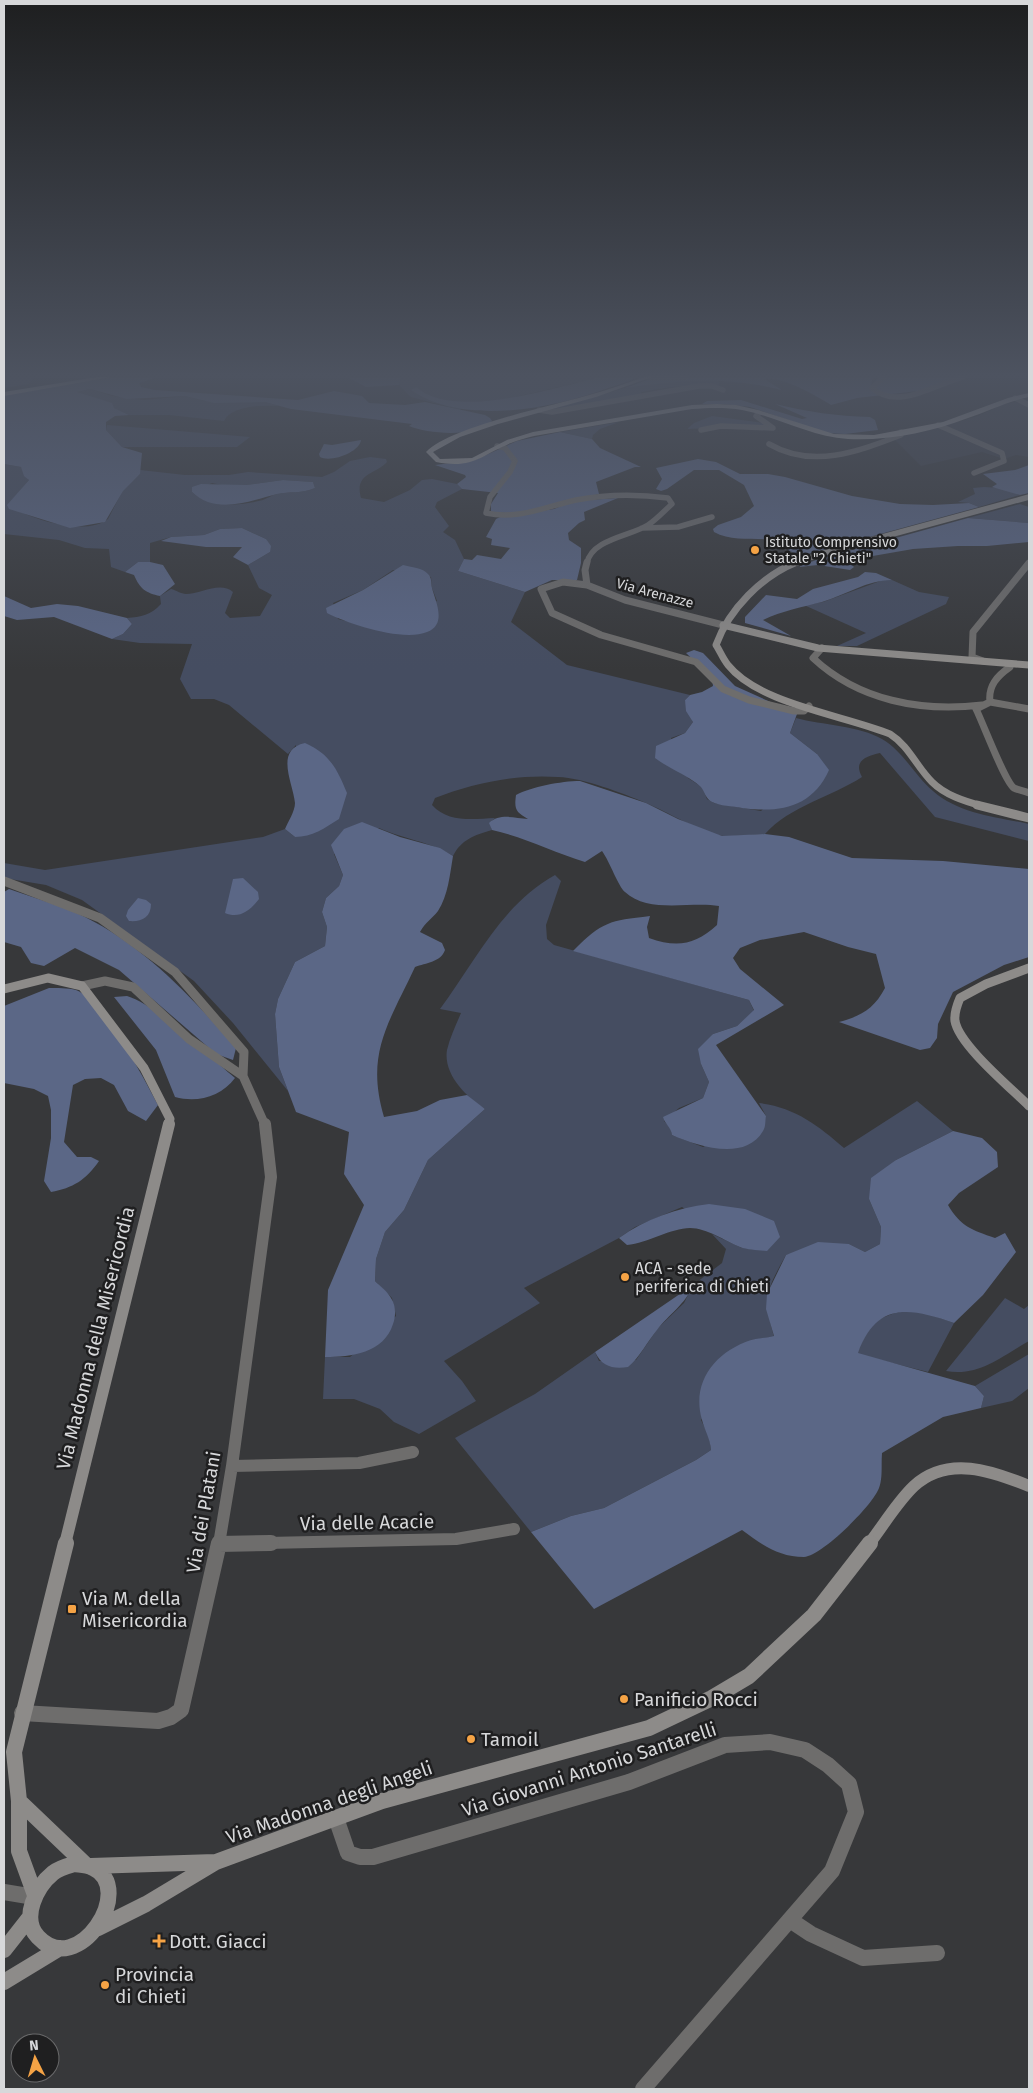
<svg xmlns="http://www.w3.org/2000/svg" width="1033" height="2093" font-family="'Fira Sans',sans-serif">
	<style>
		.built { fill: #3e4149 }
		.green { fill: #454d61; fill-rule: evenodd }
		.forest { fill: #5b6786 }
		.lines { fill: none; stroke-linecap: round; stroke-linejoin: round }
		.street-far4 { stroke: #6e6d6c; stroke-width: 5.5 }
		.street-far3 { stroke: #6e6d6c; stroke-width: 7 }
		.street-far2 { stroke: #6e6d6c; stroke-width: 9 }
		.street-far1 { stroke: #6e6d6c; stroke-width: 12 }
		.street { stroke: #6e6d6c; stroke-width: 16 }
		.secondary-far4 { stroke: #8d8b89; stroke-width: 5.5 }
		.secondary-far3 { stroke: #8d8b89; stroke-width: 7 }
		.secondary-far2 { stroke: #8d8b89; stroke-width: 9 }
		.secondary-far1 { stroke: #8d8b89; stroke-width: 12 }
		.secondary { stroke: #8d8b89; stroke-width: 16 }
		.primary { fill: #a4a2a0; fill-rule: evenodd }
		.highway { fill: #b9b6b4; fill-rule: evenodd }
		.poi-dot { fill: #f5a345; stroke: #1f1f20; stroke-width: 2 }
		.labels { text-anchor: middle; stroke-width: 5; stroke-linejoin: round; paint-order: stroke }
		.far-poi-label { font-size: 14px; fill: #d7d8da; stroke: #1f1f20; text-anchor: start }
		.far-street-label { font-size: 14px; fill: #d7d8da; stroke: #1f1f20 }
		.poi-label { font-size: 16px; fill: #d7d8da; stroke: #1f1f20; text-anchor: start }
		.near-street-label { font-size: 19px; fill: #d7d8da; stroke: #1f1f20 }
		.near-poi-label { font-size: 19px; fill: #d7d8da; stroke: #1f1f20; text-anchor: start }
	</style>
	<rect width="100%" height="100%" fill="#37383a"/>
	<!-- built -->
	<path class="built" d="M 1016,402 L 1029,407 L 1029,457 L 1016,455 L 1004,459 L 982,452 L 921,466 L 895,440 L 900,433 L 929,430 L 978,416 L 1004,404 Z"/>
	<!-- green -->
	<path class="green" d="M 4,377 L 35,377 L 28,384 L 4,388 Z
		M 401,377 L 601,377 L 503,400 L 470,402 L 460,410 L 411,397 L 399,385 Z
		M 684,380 L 719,380 L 719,385 C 695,383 664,388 641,392 L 641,395 L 548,410 L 625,388 Z
		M 90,389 L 112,396 L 144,400 L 185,396 L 205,401 L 265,402 L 279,406 C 264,405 231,405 224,421 L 169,415 L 129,415 L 77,392 Z
		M 712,416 L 764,423 L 767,425 L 687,429 L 694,423 Z
		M 619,422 L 600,429 L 593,435 L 592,439 L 560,432 Z
		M 107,425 L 250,437 L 237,447 L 122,447 L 106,430 Z
		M 370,457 L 386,459 L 387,462 C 375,475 354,473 361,498 L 384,502 L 410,490 L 422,480 L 432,479 L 457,484 L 462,489 L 437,502 L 435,507 L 449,526 L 443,532 L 455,540 L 464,559 L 458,571 L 525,592 L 511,622 L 567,665 L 690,695 L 685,700 L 693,722 L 685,733 L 671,738 L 688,778 L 702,787 L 707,799 L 714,803 L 761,811 L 817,754 L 790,733 L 796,718 C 822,725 860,726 882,739 C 904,752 914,775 933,791 C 959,814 997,817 1029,824 L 1029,841 L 935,817 L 880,753 C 866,756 853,761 862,777 C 831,797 790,806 765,834 C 751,834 736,837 723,836 C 703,834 666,811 646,803 C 622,793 584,778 558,777 C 517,774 473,783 435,798 L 432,805 C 448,823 473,819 495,818 L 490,823 L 492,830 C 474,835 461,840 453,856 C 432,842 403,839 379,828 L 334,854 L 343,875 L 339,886 L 326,898 L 322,912 L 327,927 L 325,946 L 295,962 L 278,999 L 275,1014 L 279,1067 L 288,1091 L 233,1023 L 194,981 L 82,900 L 46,885 L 4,878 L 4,863 L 45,870 L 263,837 L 285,829 L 295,837 L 296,745 L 288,754 L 229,705 L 214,699 L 191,699 L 180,679 L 192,644 L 140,643 L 112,639 L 123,634 L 132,624 L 127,618 C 141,617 151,615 161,604 L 160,596 L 171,589 C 176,590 181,594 186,594 C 201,594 220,581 233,592 L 225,613 L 230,618 L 260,616 L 272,595 L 259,588 L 248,565 L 270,552 L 266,539 L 242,528 L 220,529 L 204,535 L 171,537 L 150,543 L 150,562 L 138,562 L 125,572 L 111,567 L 109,549 L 85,548 L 59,540 L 4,534 L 4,464 L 21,467 L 29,480 L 8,505 C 29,519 86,537 108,519 L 123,490 L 140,474 L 140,470 L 185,475 L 229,475 L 248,472 L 322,477 L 334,472 L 350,461 ZM 283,480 L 313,482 L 315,488 C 302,494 290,491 277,494 C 272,495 268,498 263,500 C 241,506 209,508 192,492 L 212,483 L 227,486 L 246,485 ZM 393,570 L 431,577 L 432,588 L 437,601 L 362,625 L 338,619 L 333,603 L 363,590 Z
		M 984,487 L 1001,488 L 1020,495 L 979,507 L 969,503 L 958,502 L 975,494 L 973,488 Z
		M 1020,504 L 1029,507 L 1029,523 L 968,518 Z
		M 883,580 L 892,580 L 919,592 L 949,597 L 946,604 L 857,646 L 837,646 L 866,633 L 804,605 L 823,602 Z
		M 555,875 L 561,881 L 546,925 L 547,939 L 554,945 L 749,1000 L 754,1011 L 737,1026 L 713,1034 L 701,1064 L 709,1082 L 703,1098 L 679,1108 L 664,1121 L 671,1128 L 672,1135 L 703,1147 L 766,1116 L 759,1103 C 794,1107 818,1125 844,1148 L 917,1101 L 953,1131 L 896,1160 L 869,1199 L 881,1227 L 880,1244 L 865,1252 L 849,1244 L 786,1255 C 766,1291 763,1296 774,1337 L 751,1340 L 701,1420 L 709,1436 L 711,1450 L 696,1460 L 604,1508 L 571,1516 L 531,1532 L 455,1438 L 535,1394 L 595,1352 L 599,1361 L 636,1360 L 658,1328 L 684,1303 L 693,1285 L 722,1263 L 726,1249 L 712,1234 L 742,1248 L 682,1207 L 635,1227 L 619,1238 L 524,1288 L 540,1303 L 444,1361 L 462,1381 L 476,1401 L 419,1434 L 394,1422 L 380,1409 L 354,1399 L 323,1399 L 325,1357 L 350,1357 L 396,1316 L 392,1298 L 375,1281 L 376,1259 L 385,1232 L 404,1210 L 428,1160 L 485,1109 C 466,1097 443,1074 447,1050 C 450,1037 456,1025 461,1013 L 440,1009 C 475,962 502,904 555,875 Z
		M 1005,1298 L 1024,1309 L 1029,1305 L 1029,1341 C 1002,1356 979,1377 946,1371 Z
		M 900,1312 L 923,1312 L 954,1323 L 928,1372 L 857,1354 C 866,1330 875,1317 900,1312 Z
		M 1029,1354 L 1029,1388 L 1012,1401 L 981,1408 L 984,1396 L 975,1386 Z"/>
	<!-- forest -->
	<path class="forest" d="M 114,377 L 157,377 L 139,383 L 141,387 L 155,390 L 298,400 L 334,391 L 362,396 L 369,403 L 405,405 L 425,402 L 485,415 L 490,418 L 492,421 C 475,438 429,434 409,426 L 412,424 L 291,409 L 265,402 L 214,403 L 185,396 L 127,399 L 90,389 L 77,392 L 112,403 L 114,408 L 129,415 L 115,416 L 106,422 L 106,430 L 122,447 L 142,453 L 140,474 L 123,491 L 105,522 L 70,528 L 9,509 L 7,505 L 29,480 L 24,476 L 21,467 L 4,464 L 4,395 Z
		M 339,377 L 401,377 L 399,385 L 366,387 L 349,378 Z
		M 601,377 L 637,377 C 628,382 618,385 608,388 C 553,409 463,426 411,390 L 416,387 C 455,421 556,387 601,377 Z
		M 873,377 L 871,385 L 888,377 L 952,377 L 926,390 L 857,398 L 831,405 C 817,396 780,375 764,379 L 782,390 C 725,376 682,380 625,388 L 653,378 Z
		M 741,400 L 802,419 L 807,418 L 775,404 C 808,412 836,416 870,417 L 875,420 L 878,430 L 845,434 L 826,433 L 750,407 L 724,404 L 702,404 L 707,401 Z
		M 560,432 L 592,439 L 600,448 L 641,467 L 635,467 L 596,482 L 599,494 L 522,514 L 491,512 L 491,504 L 498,493 L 462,489 L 457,484 L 466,477 L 465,475 L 435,465 L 475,460 L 517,441 Z
		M 361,440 C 360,452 331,463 320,457 L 319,454 L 324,444 L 332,445 Z
		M 698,459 L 716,462 L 740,474 L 768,474 L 785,477 L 852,496 L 900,504 L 933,505 L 969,503 L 979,507 L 800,556 L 788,550 L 790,547 L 787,543 C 764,535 736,544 714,532 L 713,529 L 718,525 L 741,517 L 754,506 L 744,485 L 719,470 L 694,470 L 667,489 L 661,491 L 656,489 L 662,479 L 656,468 Z
		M 1029,465 L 1029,493 L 1020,495 L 992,487 L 997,484 L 983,474 L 1015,470 Z
		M 283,480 L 313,482 L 315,488 C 302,494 290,491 277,494 C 250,501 216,515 192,492 L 192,487 L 201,484 L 246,485 Z
		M 618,498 L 584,512 L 585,520 L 579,523 L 568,533 L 569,540 L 581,548 L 581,563 L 577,580 L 552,580 L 525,592 L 458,571 L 464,559 L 472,560 L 477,555 L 501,559 L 510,548 L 491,545 L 492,539 L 486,537 L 496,519 L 500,517 L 554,509 L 573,501 Z
		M 968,518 L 1029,523 L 1029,542 L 987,546 L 958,546 L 913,549 L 844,561 L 823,558 Z
		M 242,528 L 266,539 L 271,546 L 270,552 L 248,565 L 233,557 L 242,547 L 206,547 L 161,541 L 171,537 L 204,535 L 220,529 Z
		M 816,560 L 852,565 L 854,567 L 850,570 L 818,565 L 798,567 Z
		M 138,562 L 150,562 L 163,565 L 175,584 L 160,596 C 146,593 140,589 134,575 L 125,572 Z
		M 403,565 C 411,567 423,568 428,574 C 432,578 431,583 432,588 C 436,603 447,624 427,632 C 403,642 348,624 327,613 L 326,608 L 363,590 Z
		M 865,572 L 876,573 L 892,580 C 867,580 846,595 822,602 C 802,607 782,611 763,620 L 791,636 L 745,623 L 745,617 L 766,595 L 797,599 L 813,589 L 858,577 Z
		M 4,596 L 31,608 L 57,604 L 78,606 L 127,618 L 132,624 L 123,634 L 112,639 L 54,617 L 17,620 L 4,616 Z
		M 694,650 L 703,653 L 735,686 L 797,714 L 790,733 L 817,754 L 829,770 C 812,808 779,813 742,808 C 732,806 720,806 712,802 C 705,798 705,792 701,787 C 688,775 669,769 655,758 L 656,746 L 685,733 L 693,722 L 686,711 L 685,700 L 690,695 L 702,692 L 713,686 L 712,678 L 686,653 Z
		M 305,743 C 330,754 337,769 347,793 L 339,819 C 325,828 312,837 295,837 L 285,829 C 288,822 295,811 295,803 C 293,782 274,750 305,743 Z
		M 580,781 L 646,803 L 678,819 L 722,836 L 765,834 L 789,837 L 852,858 L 943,861 L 1029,869 L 1029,957 L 1004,965 L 953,992 L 938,1024 L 937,1038 L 930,1048 L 920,1050 L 839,1022 C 861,1016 874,1009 885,988 L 876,954 L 848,947 L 804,932 L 760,940 L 740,948 L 733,958 L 740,969 L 784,1005 L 716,1045 L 766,1116 C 765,1120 766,1127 763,1131 C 745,1162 697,1146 672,1135 C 671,1127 665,1124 663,1117 L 703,1098 L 709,1082 L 701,1064 L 698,1049 L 713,1034 L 737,1026 L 754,1010 L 749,1000 L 573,951 C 603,921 609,921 650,916 L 647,927 L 649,938 C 677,948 695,945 717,925 L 719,906 C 691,901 648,914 625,892 C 618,886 610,862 602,851 L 585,862 C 553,852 524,837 492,830 L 489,823 C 500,813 514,818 528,819 C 516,812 514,810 516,795 C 531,787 561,781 580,781 Z
		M 362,822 L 400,837 L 440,848 L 453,856 C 450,874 448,896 438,911 C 432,919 426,921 420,932 L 442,943 L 445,950 C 441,962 426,963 415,967 C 389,1023 365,1053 384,1117 L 417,1111 L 440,1100 L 467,1095 L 485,1109 L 428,1160 L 404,1210 L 385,1232 L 376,1259 L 375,1281 C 380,1286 387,1291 391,1298 C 396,1305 396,1316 393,1324 C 384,1353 351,1357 325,1357 L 328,1290 L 364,1205 L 344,1174 L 349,1132 L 296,1112 L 279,1067 L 275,1014 L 278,999 L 295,962 L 325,946 L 327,927 L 322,912 L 326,898 L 339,886 L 343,875 L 331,845 L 344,829 Z
		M 243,878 L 258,892 L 259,899 C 250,911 239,919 225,913 L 233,879 Z
		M 9,889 C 34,898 61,905 85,917 C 145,947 192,997 236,1048 L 233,1060 L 216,1054 L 119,970 L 75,948 L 44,966 L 31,963 L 21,947 L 4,942 L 4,892 Z
		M 138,898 L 146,900 L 151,904 C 151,918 141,922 129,921 L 126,916 L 128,910 Z
		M 49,988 C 57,988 68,988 76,990 C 102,999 145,1080 158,1105 L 146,1121 L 128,1111 L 114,1085 L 101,1078 L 85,1079 L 73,1085 L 64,1142 L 77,1157 L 91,1157 L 99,1161 C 86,1180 73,1188 51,1192 L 44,1181 L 51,1138 L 51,1110 L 48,1096 L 34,1089 L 4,1083 L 4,1006 Z
		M 127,996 C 157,1005 209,1056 235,1078 C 221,1097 197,1103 175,1097 L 156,1050 L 114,997 Z
		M 953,1131 L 982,1138 L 997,1152 L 998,1167 L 959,1193 L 948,1205 C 961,1227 972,1230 995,1238 L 1005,1233 L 1016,1252 L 983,1295 L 954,1323 C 910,1308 877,1301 858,1353 L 975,1386 L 984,1396 L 981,1408 L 943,1417 L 882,1453 C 881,1464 883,1478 879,1488 C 873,1505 822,1556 804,1557 C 778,1557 761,1544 742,1530 L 594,1609 L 531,1532 L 571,1516 L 604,1508 L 696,1460 L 711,1450 C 710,1438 705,1431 702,1420 C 691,1382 715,1352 751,1340 C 758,1338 767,1338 774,1336 L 766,1309 L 767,1294 L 786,1255 L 818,1242 L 849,1244 L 865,1252 L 880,1244 L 881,1227 L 869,1199 L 871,1178 L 896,1160 Z
		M 709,1204 L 745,1209 L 774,1221 L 780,1237 L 767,1251 C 759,1250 748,1250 740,1247 C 725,1241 707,1228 690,1228 C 671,1228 648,1243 627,1245 L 619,1238 C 645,1219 677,1208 709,1204 Z
		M 693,1285 C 686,1304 669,1314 657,1330 C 647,1342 640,1357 628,1367 C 613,1369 602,1367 595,1352 Z"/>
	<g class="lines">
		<!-- street-far4 -->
		<path class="street-far4" d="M 648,377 L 685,377
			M 884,377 L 872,388 C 898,411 935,384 963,377
			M 1015,398 L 1029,405
			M 539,410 L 552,412 L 699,386 L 712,386 L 723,390
			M 938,425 L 1002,453 L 1004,461 L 974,473
			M 701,430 L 721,426 L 773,428 L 756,416 L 759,413
			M 769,444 C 812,469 857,452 901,435 L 901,432
			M 497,446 L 505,448 L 515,461 L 510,472 L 490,497 L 486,513 C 518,520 545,507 576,500 C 607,494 637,494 668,498 L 672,504 C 664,511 657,519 648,525 C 631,536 592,539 587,563
			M 642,528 L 678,527 L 712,517"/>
		<!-- street-far3 -->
		<path class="street-far3" d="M 587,562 L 585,570 L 587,585 L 625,600 L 723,625
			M 587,585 L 563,582 L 541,589 L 552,613 L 601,635 L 696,662 L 723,689 L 749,700 L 794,711 L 804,711 L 809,706
			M 822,648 L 813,658 C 859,701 921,712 982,705
			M 983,661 L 972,657 L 973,632 L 1029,563
			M 1010,664 L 1010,667 C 997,676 988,686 990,702 L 1029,709
			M 990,702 L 976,709 C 983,723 1005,782 1014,788 C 1018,790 1024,791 1029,793"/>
		<!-- street-far2 -->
		<path class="street-far2" d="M 4,881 L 100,918 L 175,972 L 244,1052 L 243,1076
			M 82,986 L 105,981 L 133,987 L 189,1039 L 243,1076 L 265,1125"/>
		<!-- street-far1 -->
		<path class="street-far1" d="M 232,1466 L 359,1463 L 413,1452
			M 219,1544 L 456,1539 L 514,1529
			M 219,1544 L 232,1466 L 271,1177 L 265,1124"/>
		<!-- street -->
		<path class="street" d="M 219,1544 L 271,1543
			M 22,1713 L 158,1721 L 171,1717 L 181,1710 L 219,1543
			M 336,1818 L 348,1853 L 360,1857 L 373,1857 L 629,1782 L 725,1745 L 770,1742 L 805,1750 L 828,1765 L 849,1784 L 856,1812 L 832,1871 L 643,2089
			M 4,1892 L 34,1897
			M 790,1920 L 811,1934 L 863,1958 L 937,1953"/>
		<!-- secondary-far4 -->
		<path class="secondary-far4" d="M 794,563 L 827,552 L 1029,497"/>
		<!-- secondary-far3 -->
		<path class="secondary-far3" d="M 797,562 C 762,576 729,609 716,645 C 720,651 723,659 728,665 C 759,704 844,715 890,734 C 909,746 916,766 932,782 C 945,795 964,801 982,806
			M 723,625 L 818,648 L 1029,665"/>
		<!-- secondary-far2 -->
		<path class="secondary-far2" d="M 977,805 L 1029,818
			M 1029,968 L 986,984 L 960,998 C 957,1005 954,1013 955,1021 C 959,1045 1011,1088 1029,1106
			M 4,989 L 48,978 L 82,986 L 144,1068 L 170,1119 L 168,1125"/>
		<!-- secondary-far1 -->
		<path class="secondary-far1" d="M 65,1544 L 169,1124
			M 869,1544 C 883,1526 897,1502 914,1486 C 948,1455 992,1471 1029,1486"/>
		<!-- secondary -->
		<path class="secondary" d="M 19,1801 L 85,1864
			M 74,1864 C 80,1865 87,1865 93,1868 C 137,1888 78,1980 38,1937 C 20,1918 37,1886 53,1873 C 59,1868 67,1866 74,1864 Z
			M 91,1866 L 215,1862
			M 35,1895 L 19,1851 L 19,1801 L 14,1752 L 66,1543
			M 98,1928 L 146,1904 L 216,1862 L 382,1801 L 649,1728 L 712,1698 L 749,1676 L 814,1615 L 870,1543
			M 4,1950 L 30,1917
			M 4,1982 L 60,1948"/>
		<!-- primary -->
		<path class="primary" d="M 644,377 L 652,377 L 596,397 L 498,424 L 460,437 L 433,452 L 440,459 L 472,458 L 507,440 L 533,432 L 692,405 L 717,404 L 736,405 L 758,410 L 834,434 L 874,435 L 943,422 L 1008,398 L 1029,393 L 1029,397 C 1008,401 989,411 968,418 C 932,432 887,441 848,439 C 811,437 778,417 742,410 C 725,407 708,408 692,409 L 534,436 C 526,438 518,440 511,443 C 479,456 474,469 436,462 L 426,452 C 450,427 552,406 589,395 C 608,390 626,383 644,377 Z"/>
		<!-- highway -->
		<path class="highway" d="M 97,377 L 112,377 L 4,396 L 4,392 Z"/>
	</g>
	<!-- sky -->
	<linearGradient id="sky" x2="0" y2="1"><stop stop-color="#1e1f20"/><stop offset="0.56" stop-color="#4d5360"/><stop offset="1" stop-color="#4d5360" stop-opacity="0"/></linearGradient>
	<rect width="1033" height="670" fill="url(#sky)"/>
	<!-- markers -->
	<g class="poi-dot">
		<circle cx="755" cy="550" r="5"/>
		<circle cx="625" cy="1277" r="5"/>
		<rect x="67" y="1604" width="10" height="10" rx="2.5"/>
		<circle cx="624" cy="1699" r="5"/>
		<circle cx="471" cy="1739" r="5"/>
		<path d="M156.5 1933.5h5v5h5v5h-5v5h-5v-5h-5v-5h5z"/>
		<circle cx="105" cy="1985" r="5"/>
	</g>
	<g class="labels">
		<!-- far-poi labels -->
		<g class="far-poi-label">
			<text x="765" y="547">Istituto Comprensivo<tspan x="765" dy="16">Statale "2 Chieti"</tspan></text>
		</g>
		<!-- far-street labels -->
		<g class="far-street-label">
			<text transform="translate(655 593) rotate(15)" y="5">Via Arenazze</text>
		</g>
		<!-- poi labels -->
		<g class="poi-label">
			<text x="635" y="1274">ACA - sede<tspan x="635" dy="18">periferica di Chieti</tspan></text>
		</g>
		<!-- near-street labels -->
		<g class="near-street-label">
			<text transform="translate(95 1338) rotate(-76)" y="7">Via Madonna della Misericordia</text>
			<text transform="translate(203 1512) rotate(-80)" y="7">Via dei Platani</text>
			<text transform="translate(367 1522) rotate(-1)" y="7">Via delle Acacie</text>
			<text transform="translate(589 1769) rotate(-18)" y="7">Via Giovanni Antonio Santarelli</text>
			<text transform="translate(329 1802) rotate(-19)" y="7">Via Madonna degli Angeli</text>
		</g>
		<!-- near-poi labels -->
		<g class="near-poi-label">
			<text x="82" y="1605">Via M. della<tspan x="82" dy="22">Misericordia</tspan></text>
			<text x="634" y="1706">Panificio Rocci</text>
			<text x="481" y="1746">Tamoil</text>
			<text x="169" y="1948">Dott. Giacci</text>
			<text x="115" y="1981">Provincia<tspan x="115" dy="22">di Chieti</tspan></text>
		</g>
	</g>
	<!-- border -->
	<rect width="1033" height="2093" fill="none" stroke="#d7d8da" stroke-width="10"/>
	<!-- north arrow -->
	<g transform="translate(35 2058) rotate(355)"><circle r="24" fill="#1f1f20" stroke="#69696a"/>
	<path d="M0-4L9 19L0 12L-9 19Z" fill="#f5a345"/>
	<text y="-8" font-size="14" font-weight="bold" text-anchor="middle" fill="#d7d8da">N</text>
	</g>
</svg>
